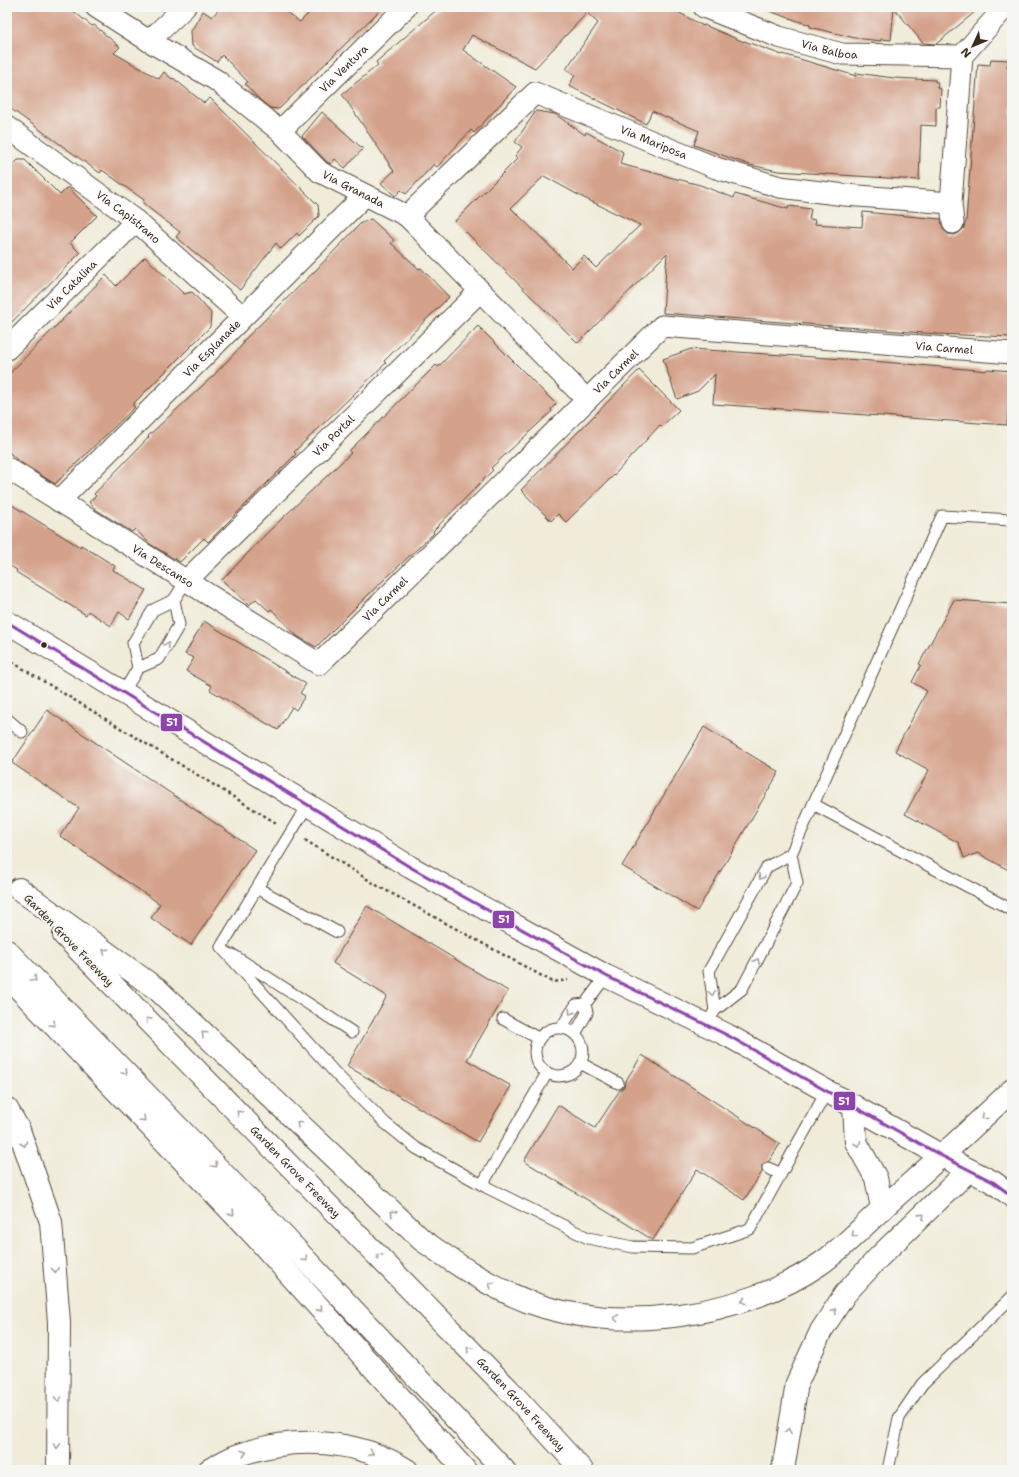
<svg xmlns="http://www.w3.org/2000/svg" width="1019" height="1477" font-family="'Shantell Sans',sans-serif">
	<style>
		.building { fill: #d4a18a; fill-rule: evenodd }
		.lines { fill: none; stroke-linecap: round; stroke-linejoin: round }
		.service-casing { stroke: #56473a; stroke-width: 13 }
		.minor-casing { stroke: #56473a; stroke-width: 23 }
		.secondary-casing { stroke: #56473a; stroke-width: 24 }
		.motorway-casing { stroke: #56473a; stroke-width: 24 }
		.path { stroke: #56473a; stroke-width: 2.5; stroke-dasharray: 3 3; stroke-linecap: butt }
		.service { stroke: #fff; stroke-width: 11 }
		.minor { stroke: #fff; stroke-width: 21 }
		.secondary { stroke: #fff; stroke-width: 22 }
		.motorway { stroke: #fff; stroke-width: 22 }
		.bus-1-casing { stroke: #f6f6f2; stroke-width: 6 }
		.bus-1 { stroke: #8e44ad; stroke-width: 3 }
		.oneway { stroke: #a79f9a }
		.bus-dot { fill: #3b2a1e; stroke: #f6f6f2; stroke-width: 1.5 }
		.labels { text-anchor: middle; stroke-width: 4; stroke-linejoin: round; paint-order: stroke }
		.street-label { font-size: 11px; fill: #3b2a1e; stroke: #f6f6f2 }
		.line-badge { stroke: #f6f6f2; stroke-width: 1.5 }
		.badge-label { font-size: 11px; text-anchor: middle; font-weight: bold; fill: #fff }
	</style>
	<rect width="100%" height="100%" fill="#f6f6f2"/>
	<filter id="ink" filterUnits="userSpaceOnUse"><feTurbulence type="fractalNoise" baseFrequency=".025" numOctaves="2"/><feDisplacementMap in="SourceGraphic" scale="8" xChannelSelector="R" yChannelSelector="G"/><feConvolveMatrix kernelMatrix="1 2 1 2 8 2 1 2 1" color-interpolation-filters="sRGB"/></filter>
	<filter id="wash" filterUnits="userSpaceOnUse"><feTurbulence type="fractalNoise" baseFrequency=".012" numOctaves="4" result="noise"/><feDisplacementMap in="SourceGraphic" scale="16" xChannelSelector="R" yChannelSelector="G"/><feGaussianBlur stdDeviation="0.9" result="paint"/><feColorMatrix in="noise" values="0 0 0 0 0 0 0 0 0 0 0 0 0 0 0 0 0 1.4 0 .05"/><feComposite in="paint" operator="in"/></filter>
	<g filter="url(#wash)">
		<rect width="100%" height="100%" fill="#f0ecd9"/>
		<g id="blocks">
			<!-- building -->
			<path class="building" d="M 7,7 L 68,7 L 92,26 L 94,25 L 120,47 L 114,53 L 159,79 L 164,72 L 172,79 L 173,78 L 204,103 L 210,98 L 318,205 L 319,216 L 299,236 L 297,233 L 281,249 L 276,243 L 240,290 L 176,237 L 180,232 L 150,209 L 143,203 L 144,200 L 102,170 L 100,173 L 7,106 Z
				M 221,7 L 279,7 L 300,22 L 315,7 L 383,7 L 279,109 L 270,108 L 260,100 L 245,84 L 248,82 L 222,55 L 217,62 L 192,46 L 191,31 L 203,11 L 212,17 Z
				M 440,7 L 669,7 L 703,26 L 704,25 L 744,42 L 744,41 L 782,55 L 783,54 L 856,76 L 856,73 L 894,78 L 935,80 L 935,82 L 938,82 L 937,88 L 941,89 L 940,107 L 936,107 L 936,126 L 921,125 L 919,180 L 778,171 L 750,165 L 694,145 L 699,131 L 652,111 L 646,124 L 569,86 L 575,75 L 566,69 L 598,23 L 587,13 L 535,68 L 472,35 L 463,50 L 516,87 L 474,133 L 471,130 L 437,167 L 434,164 L 406,194 L 401,190 L 395,196 L 381,183 L 394,171 L 342,94 L 378,65 L 376,62 Z
				M 767,7 L 981,7 L 936,44 L 923,43 L 894,8 L 891,40 L 881,39 L 881,41 L 855,38 L 810,27 L 810,25 L 766,10 Z
				M 991,59 L 1008,60 L 1007,67 L 1012,67 L 1012,232 L 1010,251 L 1012,251 L 1012,337 L 937,334 L 663,313 L 667,253 L 578,343 L 455,221 L 518,158 L 515,156 L 522,147 L 515,142 L 536,111 L 555,114 L 585,135 L 586,132 L 623,152 L 620,164 L 700,185 L 734,198 L 735,194 L 788,209 L 789,206 L 811,209 L 809,219 L 815,220 L 814,224 L 862,227 L 863,212 L 941,219 L 944,230 L 948,234 L 955,235 L 960,232 L 964,228 L 966,221 L 978,64 L 990,65 ZM 544,176 L 580,196 L 640,225 L 596,268 L 584,256 L 572,268 L 511,208 Z
				M 322,112 L 363,149 L 345,168 L 335,159 L 331,164 L 327,162 L 302,136 Z
				M 18,160 L 25,160 L 60,195 L 68,187 L 97,216 L 70,243 L 80,253 L 7,327 L 7,171 Z
				M 371,219 L 394,240 L 391,243 L 419,269 L 421,268 L 449,297 L 442,304 L 384,361 L 386,363 L 294,452 L 296,454 L 208,542 L 204,538 L 180,562 L 150,544 L 135,529 L 132,532 L 95,509 L 89,502 L 96,496 L 94,494 L 149,437 L 148,436 L 214,375 L 244,343 L 243,341 L 314,272 L 361,223 Z
				M 145,257 L 184,294 L 192,292 L 211,313 L 210,327 L 132,405 L 135,407 L 55,484 L 17,460 L 7,450 L 7,376 L 106,275 L 116,286 Z
				M 478,326 L 556,404 L 551,409 L 552,411 L 491,468 L 493,470 L 433,531 L 434,533 L 370,593 L 316,647 L 297,636 L 271,609 L 269,611 L 256,599 L 249,605 L 222,580 L 268,532 L 351,453 L 349,451 L 434,367 L 436,365 L 438,367 Z
				M 691,349 L 859,360 L 977,370 L 986,371 L 987,369 L 1012,371 L 1012,401 L 1009,401 L 1007,425 L 713,404 L 715,374 L 698,391 L 677,399 L 663,359 Z
				M 639,370 L 679,410 L 661,427 L 660,425 L 615,474 L 566,522 L 558,514 L 551,521 L 521,490 Z
				M 7,502 L 80,547 L 81,545 L 115,566 L 113,570 L 146,590 L 129,619 L 119,612 L 111,626 L 88,611 L 86,615 L 24,577 L 16,572 L 17,570 L 7,564 Z
				M 954,600 L 1012,604 L 1012,872 L 978,853 L 964,858 L 959,843 L 905,814 L 929,770 L 895,751 L 927,691 L 912,682 L 921,665 L 919,664 Z
				M 204,621 L 306,684 L 300,693 L 305,696 L 296,710 L 292,707 L 278,730 L 210,690 L 212,686 L 186,671 L 194,658 L 185,654 Z
				M 47,710 L 255,850 L 191,945 L 151,918 L 160,904 L 60,836 L 79,808 L 12,763 Z
				M 704,727 L 779,772 L 697,911 L 622,866 Z
				M 367,906 L 508,991 L 467,1060 L 511,1086 L 478,1142 L 347,1066 L 387,996 L 333,963 Z
				M 642,1055 L 780,1144 L 769,1161 L 762,1165 L 762,1172 L 744,1200 L 697,1169 L 653,1240 L 524,1161 L 558,1105 L 595,1128 L 620,1090 L 624,1087 L 625,1082 Z"/>
		</g>
	</g>
	<g filter="url(#ink)">
		<use href="#blocks" fill-opacity="0" stroke="#56473a" stroke-width="1"/>
		<g class="lines">
			<defs>
				<path id="service" d="M 138,668 L 133,643 L 153,610 L 174,600 L 186,581
					M 123,693 L 138,668 L 159,659 L 179,625 L 174,600
					M 7,719 L 22,732
					M 813,804 L 1012,910
					M 307,806 L 221,947 L 337,1075 L 385,1123 L 416,1148 L 486,1187 L 588,1238 L 633,1247 L 692,1248 L 750,1229 L 827,1091
					M 257,888 L 337,932
					M 233,955 L 352,1032
					M 715,1010 L 709,971 L 767,867 L 791,854
					M 503,1019 L 538,1038
					M 707,1025 L 715,1010 L 742,989 L 797,883 L 791,854 L 942,516 L 1012,520
					M535 1052a24 24 0 1 1 48 0a24 24 0 1 1-48 0Z
					M 561,1028 L 576,1005 L 585,1004 L 606,976
					M 575,1034 L 587,1013 L 585,1004
					M 580,1063 L 618,1083
					M 768,1168 L 781,1174
					M 482,1185 L 547,1073
					M 888,1470 L 899,1418 L 922,1384 L 1012,1297"/>
				<g id="minor">
					<path id="s1" d="M 96,7 L 149,41 L 216,80 L 280,131 L 320,172 L 407,216 L 587,400"/>
					<path id="s2" d="M 704,7 L 779,37 L 842,54 L 962,56"/>
					<path d="M 149,41 L 185,7"/>
					<path id="s3" d="M 7,127 L 136,221 L 242,316"/>
					<path id="s4" d="M 280,131 L 406,7"/>
					<path id="s5" d="M 407,216 L 535,93 L 716,168 L 780,187 L 845,195 L 951,203"/>
					<path d="M 953,223 L 951,203 L 962,56 L 1005,7"/>
					<path id="s6" d="M 7,349 L 136,221"/>
					<path id="s7" d="M 7,468 L 319,664 L 662,326 L 1012,353"/>
					<path id="s8" d="M 59,501 L 365,195"/>
					<path id="s9" d="M 186,581 L 480,291"/>
				</g>
				<path id="secondary" d="M 7,622 L 410,867 L 606,976 L 727,1035 L 942,1156 L 993,1182 L 1012,1196"/>
				<g id="motorway">
					<path d="M 19,889 L 158,990 L 422,1240 C 456,1264 490,1287 529,1302 C 617,1335 743,1317 820,1264 C 843,1248 862,1227 882,1209 C 901,1191 922,1174 941,1156 C 965,1135 989,1112 1012,1090"/>
					<path id="s10" d="M 64,935 L 508,1389 L 582,1470"/>
					<path d="M 7,951 L 273,1225 L 504,1470"/>
					<path d="M 7,976 L 256,1237 L 465,1470"/>
					<path d="M 854,1106 L 856,1142 L 876,1178 L 882,1208"/>
					<path d="M 7,1109 L 19,1130 L 51,1222 L 59,1322 L 58,1470"/>
					<path d="M 209,1470 C 219,1465 229,1458 239,1455 C 294,1435 357,1439 407,1470"/>
					<path d="M 783,1470 L 797,1383 L 821,1331 L 845,1294 L 879,1257 L 969,1170"/>
				</g>
			</defs>
			<!-- service casing -->
			<use href="#service" class="service-casing"/>
			<!-- minor casing -->
			<use href="#minor" class="minor-casing"/>
			<!-- secondary casing -->
			<use href="#secondary" class="secondary-casing"/>
			<!-- motorway casing -->
			<use href="#motorway" class="motorway-casing"/>
			<!-- path -->
			<path class="path" d="M 7,659 L 278,824
				M 305,840 L 378,886 L 553,982 L 568,980"/>
			<!-- service -->
			<use href="#service" class="service"/>
			<!-- minor -->
			<use href="#minor" class="minor"/>
			<!-- secondary -->
			<use href="#secondary" class="secondary"/>
			<!-- motorway -->
			<use href="#motorway" class="motorway"/>
			<defs>
				<path id="bus-1" d="M 7,622 L 410,867 L 606,976 L 727,1035 L 942,1156 L 993,1182 L 1012,1196"/>
			</defs>
			<!-- bus-1 casing -->
			<use href="#bus-1" class="bus-1-casing"/>
			<!-- bus-1 -->
			<use href="#bus-1" class="bus-1"/>
		</g>
		<!-- one-way arrows -->
		<defs><path id="oneway-chevron" d="M-2-3.5L2.5 0L-2 3.5" fill="none" stroke-width="1.6" stroke-linecap="round" stroke-linejoin="round"/></defs>
		<g class="oneway">
			<use href="#oneway-chevron" transform="translate(167 645) rotate(-59)"/>
			<use href="#oneway-chevron" transform="translate(761 877) rotate(119)"/>
			<use href="#oneway-chevron" transform="translate(105 951) rotate(-144)"/>
			<use href="#oneway-chevron" transform="translate(757 961) rotate(-63)"/>
			<use href="#oneway-chevron" transform="translate(34 979) rotate(46)"/>
			<use href="#oneway-chevron" transform="translate(712 993) rotate(82)"/>
			<use href="#oneway-chevron" transform="translate(571 1012) rotate(125)"/>
			<use href="#oneway-chevron" transform="translate(148 1020) rotate(-134)"/>
			<use href="#oneway-chevron" transform="translate(53 1024) rotate(46)"/>
			<use href="#oneway-chevron" transform="translate(204 1034) rotate(-137)"/>
			<use href="#oneway-chevron" transform="translate(125 1072) rotate(46)"/>
			<use href="#oneway-chevron" transform="translate(239 1113) rotate(-134)"/>
			<use href="#oneway-chevron" transform="translate(984 1117) rotate(137)"/>
			<use href="#oneway-chevron" transform="translate(143 1119) rotate(46)"/>
			<use href="#oneway-chevron" transform="translate(299 1124) rotate(-137)"/>
			<use href="#oneway-chevron" transform="translate(24 1144) rotate(71)"/>
			<use href="#oneway-chevron" transform="translate(858 1144) rotate(68)"/>
			<use href="#oneway-chevron" transform="translate(215 1165) rotate(46)"/>
			<use href="#oneway-chevron" transform="translate(232 1213) rotate(46)"/>
			<use href="#oneway-chevron" transform="translate(393 1213) rotate(-137)"/>
			<use href="#oneway-chevron" transform="translate(922 1216) rotate(-44)"/>
			<use href="#oneway-chevron" transform="translate(854 1235) rotate(137)"/>
			<use href="#oneway-chevron" transform="translate(379 1256) rotate(-134)"/>
			<use href="#oneway-chevron" transform="translate(305 1259) rotate(46)"/>
			<use href="#oneway-chevron" transform="translate(55 1270) rotate(85)"/>
			<use href="#oneway-chevron" transform="translate(491 1285) rotate(-150)"/>
			<use href="#oneway-chevron" transform="translate(744 1301) rotate(162)"/>
			<use href="#oneway-chevron" transform="translate(320 1309) rotate(48)"/>
			<use href="#oneway-chevron" transform="translate(834 1311) rotate(-58)"/>
			<use href="#oneway-chevron" transform="translate(616 1318) rotate(-173)"/>
			<use href="#oneway-chevron" transform="translate(469 1349) rotate(-134)"/>
			<use href="#oneway-chevron" transform="translate(58 1399) rotate(91)"/>
			<use href="#oneway-chevron" transform="translate(788 1431) rotate(-81)"/>
			<use href="#oneway-chevron" transform="translate(57 1446) rotate(90)"/>
			<use href="#oneway-chevron" transform="translate(244 1453) rotate(-17)"/>
			<use href="#oneway-chevron" transform="translate(371 1453) rotate(20)"/>
		</g>
	</g>
	<!-- markers -->
	<circle class="bus-dot" cx="44" cy="645" r="3.5"/>
	<g class="labels">
		<!-- street labels -->
		<g class="street-label">
			<text dy="4" stroke="none"><textPath href="#s2" startOffset="133">Via Balboa</textPath></text>
			<text dy="4" stroke="none"><textPath href="#s4" startOffset="89">Via Ventura</textPath></text>
			<text dy="4" stroke="none"><textPath href="#s5" startOffset="306">Via Mariposa</textPath></text>
			<text dy="4" stroke="none"><textPath href="#s1" startOffset="317">Via Granada</textPath></text>
			<text dy="4" stroke="none"><textPath href="#s3" startOffset="151">Via Capistrano</textPath></text>
			<text dy="4" stroke="none"><textPath href="#s6" startOffset="91">Via Catalina</textPath></text>
			<text dy="4" stroke="none"><textPath href="#s8" startOffset="216">Via Esplanade</textPath></text>
			<text dy="4" stroke="none"><textPath href="#s7" startOffset="1133">Via Carmel</textPath></text>
			<text dy="4" stroke="none"><textPath href="#s7" startOffset="785">Via Carmel</textPath></text>
			<text dy="4" stroke="none"><textPath href="#s9" startOffset="207">Via Portal</textPath></text>
			<text dy="4" stroke="none"><textPath href="#s7" startOffset="184">Via Descanso</textPath></text>
			<text dy="4" stroke="none"><textPath href="#s7" startOffset="461">Via Carmel</textPath></text>
			<text transform="translate(69 940) rotate(46)" y="4">Garden Grove Freeway</text>
			<text dy="4" stroke="none"><textPath href="#s10" startOffset="331">Garden Grove Freeway</textPath></text>
			<text dy="4" stroke="none"><textPath href="#s10" startOffset="655">Garden Grove Freeway</textPath></text>
		</g>
	</g>
	<g class="line-badge">
		<rect x="160" y="713" width="23" height="19" rx="4" fill="#8e44ad"/>
		<rect x="492" y="910" width="23" height="19" rx="4" fill="#8e44ad"/>
		<rect x="833" y="1091" width="23" height="20" rx="4" fill="#8e44ad"/>
	</g>
	<g class="badge-label">
		<text x="172" y="726">51</text>
		<text x="504" y="923">51</text>
		<text x="844" y="1105">51</text>
	</g>
	<!-- margin -->
	<rect width="1019" height="1477" fill="none" stroke="#f6f6f2" stroke-width="24"/>
	<!-- north arrow -->
	<g transform="translate(973 46) rotate(226)" stroke="#f6f6f2" stroke-width="3" paint-order="stroke">
	<path d="M0-3L7 15L0 10L-7 15Z" fill="#3b2a1e"/>
	<text y="-6" font-size="11" font-weight="bold" text-anchor="middle" fill="#3b2a1e">N</text>
	</g>
</svg>
